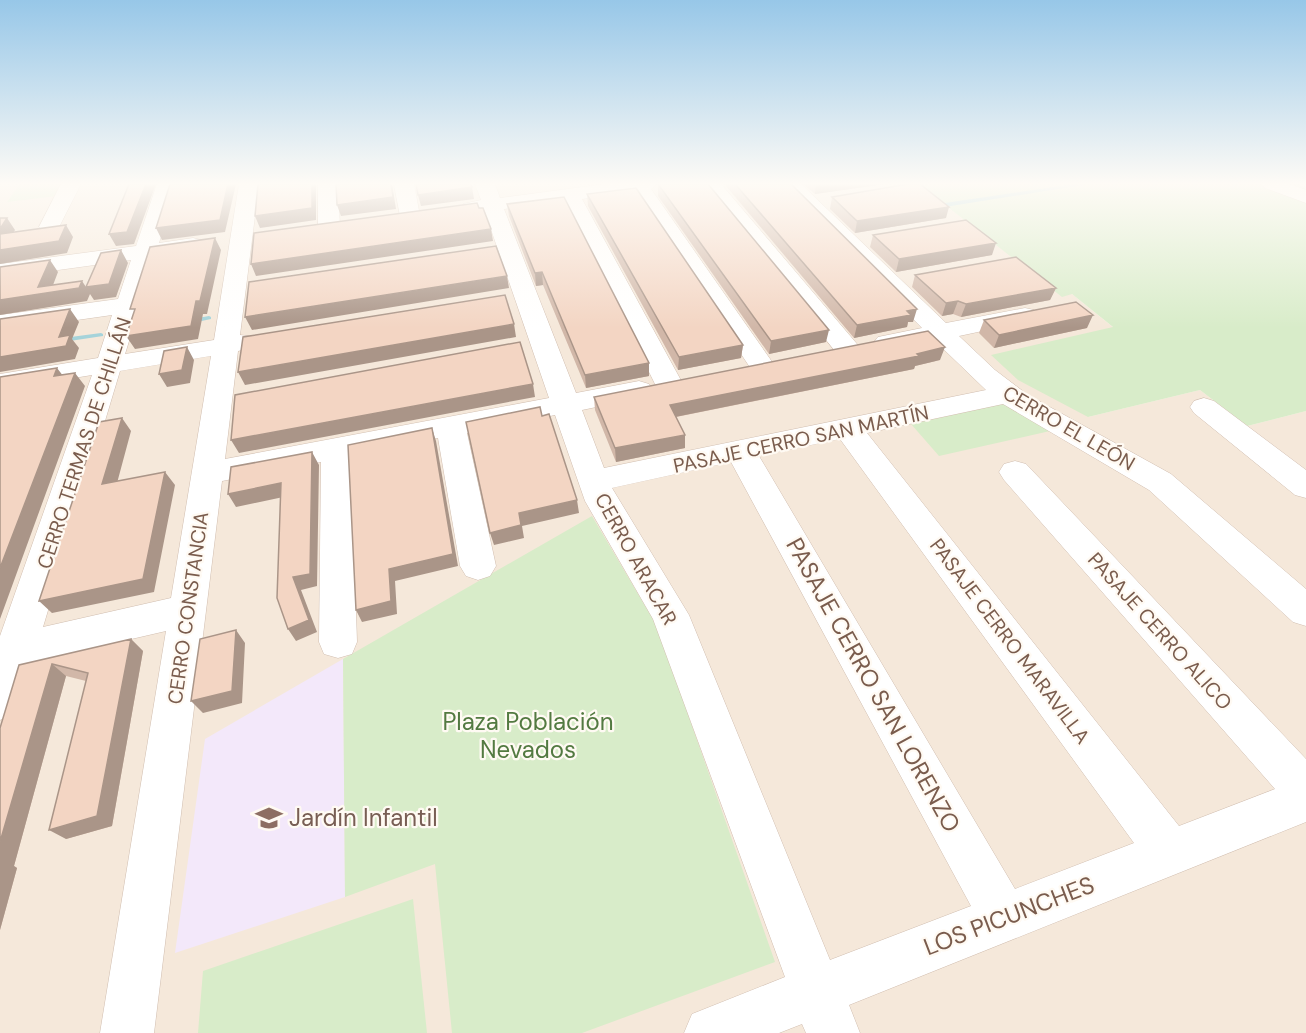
<svg xmlns="http://www.w3.org/2000/svg" width="1306" height="1033" font-family="'DM Sans',sans-serif">
	<style>
		.residential { fill: #f5e8da }
		.education { fill: #f3e8fa }
		.green { fill: #d8ecc9 }
		.lines { fill: none; stroke-linecap: round; stroke-linejoin: round }
		.stream { fill: #a5d3da; fill-rule: evenodd }
		.minor-casing { stroke: #d1beb0; stroke-width: 1 }
		.minor { fill: #fff; fill-rule: evenodd }
		.wall { fill: #d1b7a8 }
		.shaded-wall { fill: #aa9588 }
		.building { fill: #f3d5c3; stroke: #aa9588; stroke-width: 1.5 }
		.labels { text-anchor: middle; stroke-width: 4.5; stroke-linejoin: round; paint-order: stroke }
		.street-label { font-size: 20px; fill: #7a5c4d; stroke: #fffaf3 }
		.near-street-label { font-size: 24px; fill: #7a5c4d; stroke: #fffaf3 }
		.near-park-label { font-size: 24px; fill: #537a41; stroke: #fffaf3 }
		.near-education-label { font-size: 24px; fill: #785e54; stroke: #fffaf3; text-anchor: start }
	</style>
	<rect width="100%" height="100%" fill="#fdf6ec"/>
	<!-- residential -->
	<path class="residential" d="M 0,184 L 930,184 L 922,185 L 1072,294 L 1114,328 L 1088,417 L 1200,390 L 1247,426 L 1306,411 L 1306,1033 L 0,1033 Z"/>
	<!-- education -->
	<path class="education" d="M 343,659 L 345,897 L 175,953 L 205,739 Z"/>
	<!-- green -->
	<path class="green" d="M 20,184 L 63,184 L 57,196 L 7,202 Z
		M 930,184 L 1297,184 L 1306,187 L 1306,411 L 1247,426 L 1200,390 L 1088,417 L 1018,380 L 991,355 L 1113,327 L 1072,294 L 1062,297 L 920,185 Z
		M 1007,403 L 1050,431 L 939,456 L 911,424 Z
		M 592,516 L 657,626 L 775,962 L 582,1033 L 452,1033 L 435,864 L 345,897 L 343,659 Z
		M 413,899 L 427,1033 L 198,1033 L 203,971 Z"/>
	<g class="lines">
		<!-- stream -->
		<path class="stream" d="M 1074,184 L 1085,184 L 1083,185 L 938,208 L 935,206 L 938,204 Z
			M 209,316 L 211,317 L 211,319 L 192,323 L 189,321 L 192,319 Z
			M 101,333 L 103,334 L 103,336 L 63,342 L 60,340 L 63,338 Z"/>
		<defs>
			<path id="minor" d="M 61,184 L 81,184 L 57,231 L 43,231 L 39,227 Z
				M 157,184 L 177,184 L 159,243 L 193,238 L 201,240 L 204,245 L 201,250 L 155,257 L 125,354 L 214,340 L 239,184 L 259,184 L 240,335 L 256,337 L 260,342 L 256,347 L 238,351 L 225,459 L 549,398 L 485,212 L 463,212 L 460,208 L 463,204 L 481,200 L 475,184 L 495,184 L 500,198 L 605,184 L 657,184 L 651,189 L 775,366 L 771,372 L 762,374 L 753,372 L 634,192 L 582,199 L 683,384 L 679,390 L 669,393 L 659,390 L 655,384 L 564,201 L 504,209 L 576,393 L 639,381 L 649,384 L 653,390 L 649,396 L 582,410 L 604,468 L 986,390 L 934,340 L 887,350 L 878,347 L 874,342 L 878,337 L 922,328 L 780,184 L 801,184 L 946,323 L 1025,308 L 1034,310 L 1037,315 L 1034,320 L 959,336 L 995,370 L 1028,395 L 1171,474 L 1306,589 L 1306,626 L 1293,622 L 1149,490 L 1003,404 L 867,433 L 1179,826 L 1275,789 L 1004,480 L 999,472 L 1004,464 L 1015,461 L 1026,464 L 1306,759 L 1306,822 L 849,1005 L 860,1033 L 806,1033 L 802,1024 L 779,1033 L 684,1033 L 692,1014 L 785,977 L 653,619 L 585,501 L 555,415 L 467,433 L 496,566 L 490,576 L 478,580 L 466,576 L 460,566 L 438,438 L 351,456 L 357,642 L 352,654 L 338,658 L 324,654 L 319,642 L 321,462 L 222,481 L 154,1033 L 100,1033 L 166,631 L 32,662 L 14,714 L 0,720 L 0,636 L 92,375 L 0,390 L 0,374 L 98,358 L 112,315 L 0,331 L 0,315 L 118,299 L 131,260 L 0,278 L 0,264 L 136,246 ZM 211,356 L 171,598 L 43,627 L 120,371 ZM 840,439 L 1134,843 L 1015,889 L 759,456 ZM 731,462 L 971,906 L 830,960 L 689,615 L 612,488 Z
				M 318,184 L 338,184 L 340,227 L 336,231 L 322,231 L 318,227 Z
				M 394,184 L 414,184 L 420,216 L 417,220 L 403,220 L 400,216 Z
				M 701,184 L 721,184 L 857,344 L 861,350 L 857,356 L 848,358 L 839,356 Z
				M 1262,184 L 1289,184 L 1306,190 L 1306,203 L 1265,188 Z
				M 1204,398 L 1214,401 L 1306,470 L 1306,498 L 1295,495 L 1194,413 L 1190,407 L 1194,401 Z"/>
		</defs>
		<!-- minor casing -->
		<use href="#minor" class="minor-casing"/>
		<!-- minor -->
		<use href="#minor" class="minor"/>
	</g>
	<!-- wall -->
	<path class="wall" d="M 658,184 L 826,342 L 769,354 L 658,196 Z
		M 726,184 L 791,184 L 913,322 L 908,322 L 907,327 L 854,338 L 726,186 Z
		M 803,184 L 885,184 L 815,194 Z
		M 587,194 L 743,345 L 741,358 L 678,370 L 588,206 Z
		M 832,197 L 946,218 L 855,233 L 830,209 Z
		M 507,204 L 649,363 L 649,376 L 586,388 L 543,285 L 536,286 L 509,216 Z
		M 873,235 L 992,255 L 896,272 L 870,247 Z
		M 915,275 L 1056,288 L 1050,300 L 961,317 L 953,314 L 942,316 L 912,287 Z
		M 984,320 L 1087,328 L 994,348 L 979,333 Z
		M 940,360 L 915,366 L 914,369 L 676,417 L 685,435 L 685,448 L 616,462 L 595,410 L 594,397 Z
		M 131,639 L 143,651 L 112,826 L 66,839 L 86,681 L 66,676 L 14,866 L 17,868 L 0,930 L 19,665 Z"/>
	<!-- shaded-wall -->
	<path class="shaded-wall" d="M 146,184 L 156,184 L 134,244 L 116,246 L 109,234 Z
		M 228,184 L 236,184 L 225,232 L 162,240 L 156,228 Z
		M 312,184 L 316,184 L 316,220 L 260,228 L 255,216 Z
		M 391,184 L 392,184 L 396,209 L 341,216 L 337,205 Z
		M 816,184 L 885,184 L 815,194 Z
		M 472,187 L 474,199 L 421,206 L 418,195 Z
		M 949,207 L 946,218 L 855,233 L 857,221 Z
		M 7,218 L 15,230 L 5,246 L 0,239 L 0,229 Z
		M 66,225 L 73,237 L 67,253 L 0,264 L 0,250 Z
		M 491,229 L 493,241 L 256,276 L 251,264 Z
		M 215,238 L 221,250 L 207,314 L 203,314 L 198,339 L 135,349 L 126,336 L 196,301 Z
		M 996,243 L 992,255 L 896,272 L 899,259 Z
		M 121,250 L 128,263 L 116,297 L 94,300 L 90,294 L 87,301 L 0,315 L 0,300 L 38,287 L 50,260 L 58,272 L 50,293 L 82,281 L 86,287 Z
		M 542,272 L 543,285 L 536,286 L 535,273 Z
		M 507,276 L 509,288 L 252,330 L 245,317 Z
		M 1056,288 L 1050,300 L 961,317 L 966,304 Z
		M 958,301 L 953,314 L 942,316 L 946,303 Z
		M 70,309 L 79,322 L 72,339 L 79,348 L 75,359 L 0,372 L 0,357 L 59,337 Z
		M 917,309 L 913,322 L 908,322 L 907,327 L 854,338 L 857,325 L 907,311 Z
		M 1093,315 L 1087,328 L 994,348 L 999,335 Z
		M 514,324 L 516,337 L 245,385 L 238,372 Z
		M 829,330 L 826,342 L 769,354 L 771,341 Z
		M 743,345 L 741,358 L 678,370 L 679,357 Z
		M 187,347 L 194,360 L 190,383 L 167,387 L 159,374 Z
		M 945,347 L 940,360 L 915,366 L 914,369 L 670,418 L 670,405 Z
		M 649,363 L 649,376 L 586,388 L 585,375 Z
		M 57,368 L 67,381 L 54,376 Z
		M 75,373 L 85,386 L 0,619 L 0,568 Z
		M 533,384 L 535,397 L 239,453 L 231,440 Z
		M 122,418 L 131,431 L 113,498 L 102,484 Z
		M 432,428 L 436,441 L 458,566 L 395,581 L 397,614 L 362,622 L 356,610 L 389,569 Z
		M 685,435 L 685,448 L 616,462 L 615,448 Z
		M 312,452 L 319,465 L 317,586 L 301,590 L 317,632 L 296,641 L 288,629 L 293,577 Z
		M 165,472 L 175,485 L 154,592 L 52,613 L 39,601 Z
		M 281,483 L 288,496 L 236,507 L 228,494 Z
		M 577,500 L 579,513 L 522,526 L 524,538 L 494,545 L 490,533 L 519,513 Z
		M 236,630 L 245,643 L 242,703 L 203,713 L 191,701 Z
		M 131,639 L 143,651 L 112,826 L 66,839 L 49,830 Z
		M 52,664 L 66,676 L 14,866 L 17,868 L 0,930 L 0,842 Z"/>
	<!-- building -->
	<path class="building" d="M 129,184 L 146,184 L 127,232 L 109,234 Z
		M 170,184 L 228,184 L 220,220 L 156,228 Z
		M 258,184 L 312,184 L 312,208 L 255,216 Z
		M 336,184 L 391,184 L 393,197 L 337,205 Z
		M 416,184 L 471,184 L 472,187 L 418,195 Z
		M 658,184 L 708,184 L 829,330 L 771,341 Z
		M 735,184 L 791,184 L 917,309 L 907,311 L 911,315 L 857,325 Z
		M 908,184 L 920,184 L 949,207 L 857,221 L 832,197 Z
		M 636,188 L 743,345 L 679,357 L 587,194 Z
		M 564,197 L 649,363 L 585,375 L 542,272 L 535,273 L 507,204 Z
		M 477,203 L 479,208 L 483,208 L 491,229 L 251,264 L 254,233 Z
		M 0,218 L 7,218 L 0,229 Z
		M 966,220 L 996,243 L 899,259 L 873,235 Z
		M 66,225 L 59,241 L 0,250 L 0,234 Z
		M 215,238 L 200,301 L 196,301 L 191,326 L 126,336 L 135,309 L 130,309 L 150,247 Z
		M 496,246 L 507,276 L 245,317 L 249,282 Z
		M 121,250 L 109,284 L 86,287 L 101,253 Z
		M 1016,257 L 1056,288 L 966,304 L 958,301 L 946,303 L 915,275 Z
		M 50,260 L 38,287 L 82,281 L 79,288 L 0,300 L 0,267 Z
		M 505,295 L 514,324 L 238,372 L 243,337 Z
		M 1076,302 L 1093,315 L 999,335 L 984,320 Z
		M 70,309 L 59,337 L 70,335 L 66,346 L 0,357 L 0,319 Z
		M 928,331 L 945,347 L 917,354 L 919,356 L 670,405 L 685,435 L 615,448 L 594,397 Z
		M 520,342 L 533,384 L 231,440 L 235,395 Z
		M 187,347 L 182,370 L 159,374 L 164,351 Z
		M 57,368 L 54,376 L 75,373 L 0,568 L 0,377 Z
		M 540,407 L 542,416 L 549,414 L 577,500 L 519,513 L 521,525 L 490,533 L 466,422 Z
		M 122,418 L 102,484 L 165,472 L 143,579 L 39,601 L 99,422 Z
		M 432,428 L 453,554 L 389,569 L 391,601 L 356,610 L 348,445 Z
		M 312,452 L 310,574 L 293,577 L 309,620 L 288,629 L 277,598 L 281,483 L 228,494 L 231,467 Z
		M 236,630 L 232,691 L 191,701 L 200,639 Z
		M 131,639 L 97,816 L 49,830 L 88,673 L 52,664 L 0,842 L 0,728 L 19,665 Z"/>
	<!-- sky -->
	<linearGradient id="sky" x2="0" y2="1"><stop stop-color="#97c7e8"/><stop offset="0.56" stop-color="#fefbf6"/><stop offset="1" stop-color="#fefbf6" stop-opacity="0"/></linearGradient>
	<rect width="1306" height="328" fill="url(#sky)"/>
	<!-- icons -->
	<defs>
		<symbol id="school-bare" viewBox="-9 -9 18 18"><path d="M0-5L7-2L0 1L-7-2ZM-4 1L0 2.5L4 1V4Q0 6-4 4Z" fill="#8d6e63" stroke="#fffaf3" stroke-width="2.5" paint-order="stroke"/></symbol>
	</defs>
	<g fill-rule="evenodd">
		<use href="#school-bare" x="250" y="799" width="38" height="38"/>
	</g>
	<g class="labels">
		<!-- street labels -->
		<g class="street-label">
			<text transform="translate(1069 428) rotate(30)" y="7">CERRO EL LEÓN</text>
			<text transform="translate(801 439) rotate(-12)" y="7">PASAJE CERRO SAN MARTÍN</text>
			<text transform="translate(84 443) rotate(-72)" y="7">CERRO TERMAS DE CHILLÁN</text>
			<text transform="translate(636 559) rotate(61)" y="7">CERRO ARACAR</text>
			<text transform="translate(188 608) rotate(-82)" y="7">CERRO CONSTANCIA</text>
			<text transform="translate(1160 631) rotate(48)" y="7">PASAJE CERRO ALICO</text>
			<text transform="translate(1010 641) rotate(53)" y="7">PASAJE CERRO MARAVILLA</text>
		</g>
		<!-- near-street labels -->
		<g class="near-street-label">
			<text transform="translate(873 685) rotate(61)" y="8">PASAJE CERRO SAN LORENZO</text>
			<text transform="translate(1009 916) rotate(-21)" y="8">LOS PICUNCHES</text>
		</g>
		<!-- near-park labels -->
		<g class="near-park-label">
			<text x="528" y="730">Plaza Población<tspan x="528" dy="28">Nevados</tspan></text>
		</g>
		<!-- near-education labels -->
		<g class="near-education-label">
			<text x="289" y="826">Jardín Infantil</text>
		</g>
	</g>
</svg>
